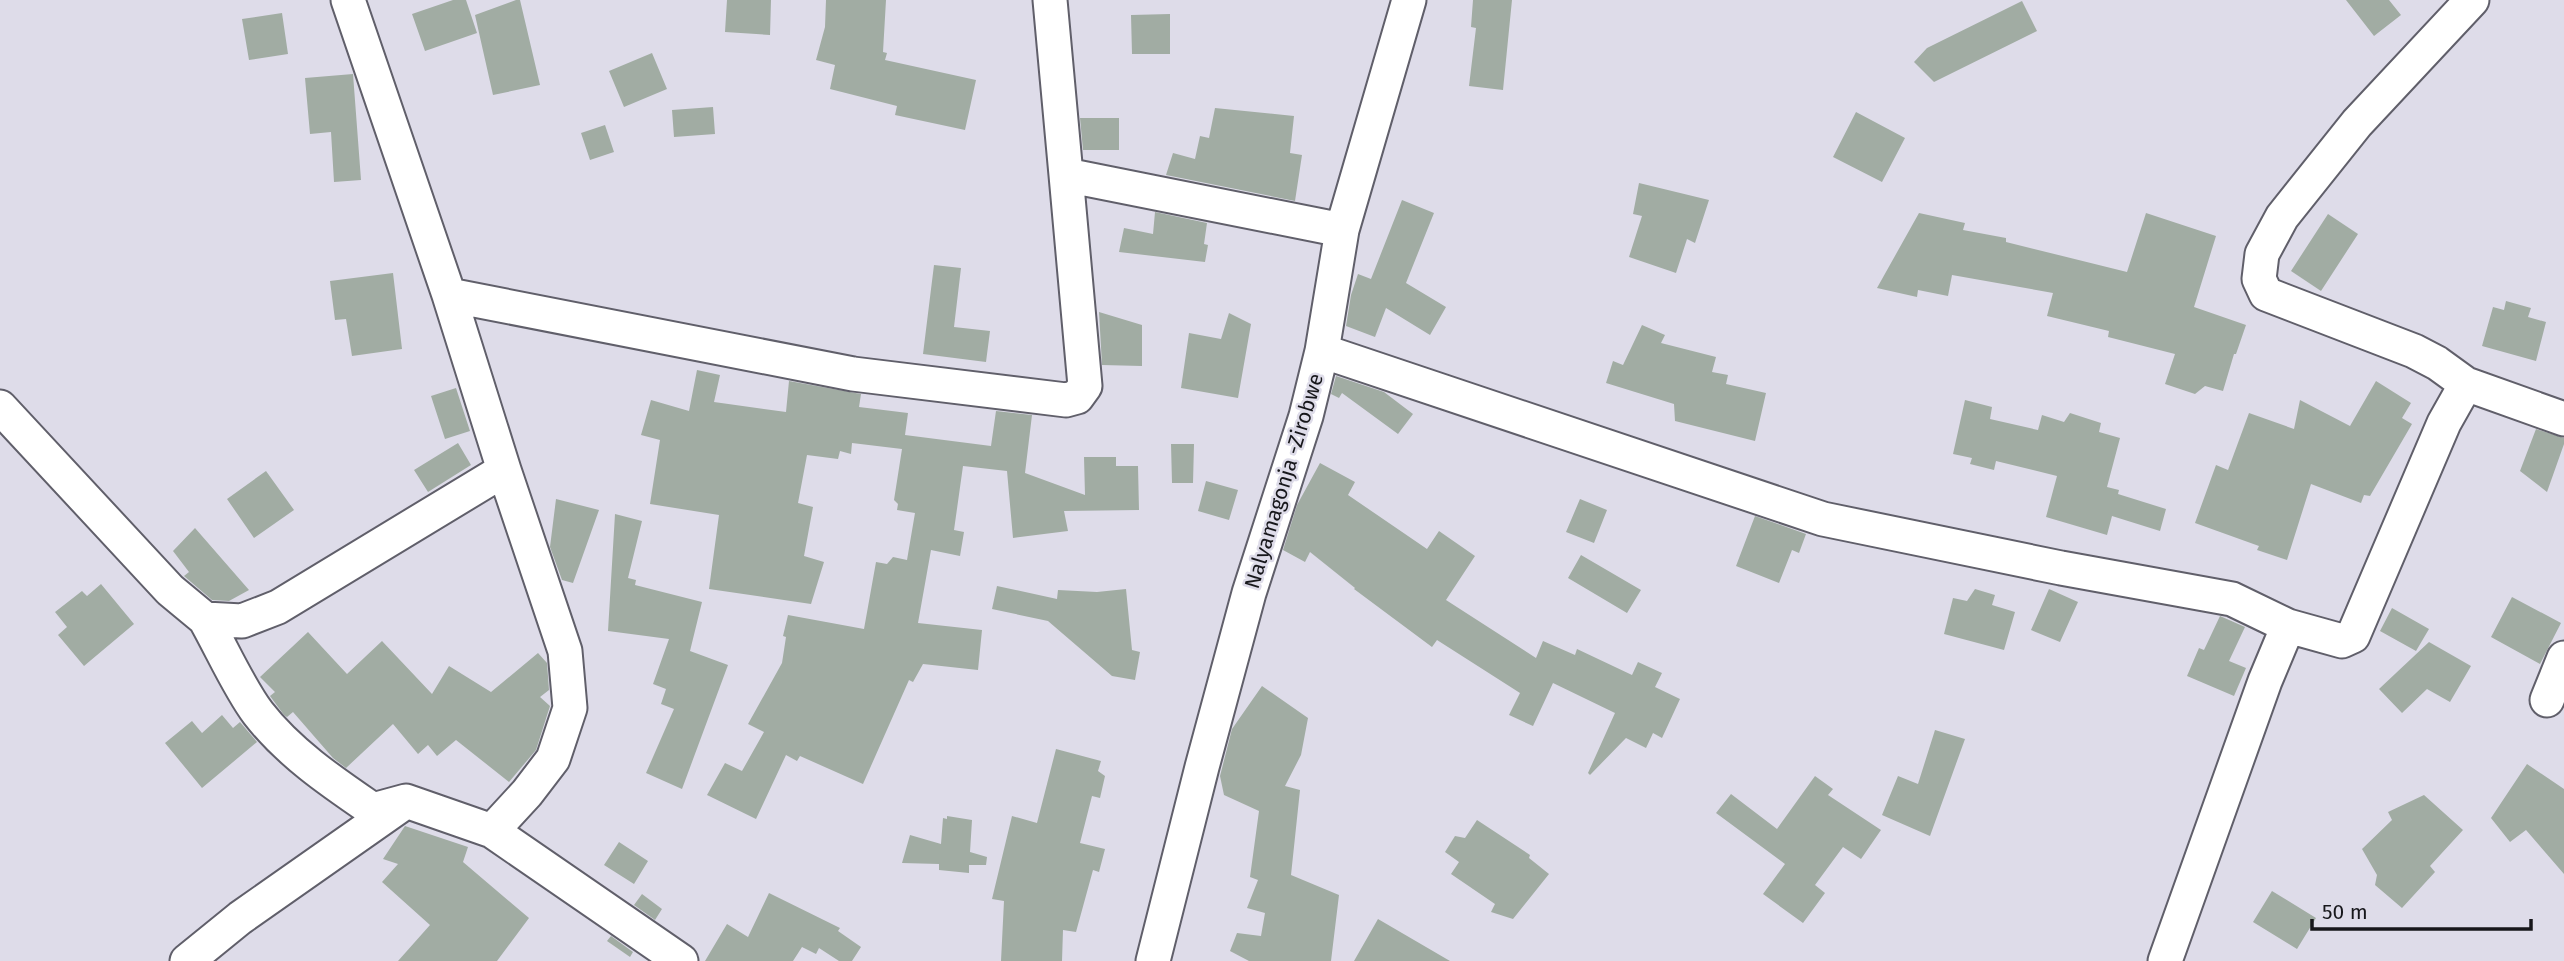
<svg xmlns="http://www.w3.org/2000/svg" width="2564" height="961" font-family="'Fira Sans',sans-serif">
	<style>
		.building { fill: #a1aca3 }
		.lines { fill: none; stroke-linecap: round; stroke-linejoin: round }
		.minor-casing { stroke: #605f6a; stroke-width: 37 }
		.minor { stroke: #fff; stroke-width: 33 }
		.labels { text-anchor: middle; stroke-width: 5; stroke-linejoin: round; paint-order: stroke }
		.street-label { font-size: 21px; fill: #17171b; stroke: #dedce9 }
	</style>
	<rect width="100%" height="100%" fill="#dedce9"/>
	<!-- building -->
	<path class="building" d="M 453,0 L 466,0 L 477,33 L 425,51 L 412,14 Z
		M 516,0 L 520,0 L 540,85 L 493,95 L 475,15 Z
		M 727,0 L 771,0 L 770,35 L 725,32 Z
		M 826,0 L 886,0 L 883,52 L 887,53 L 885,60 L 976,80 L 965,130 L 895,115 L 897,106 L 830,89 L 835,65 L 816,60 L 825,27 Z
		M 1473,0 L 1512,0 L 1503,90 L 1469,86 L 1476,28 L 1471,27 Z
		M 2346,0 L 2389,0 L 2401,15 L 2374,36 Z
		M 2022,1 L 2037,31 L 1934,82 L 1914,62 L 1927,48 Z
		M 282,13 L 288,54 L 249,60 L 242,19 Z
		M 1170,14 L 1170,54 L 1132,54 L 1131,15 Z
		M 652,53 L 667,89 L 624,107 L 609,71 Z
		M 353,74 L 361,180 L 334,182 L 331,132 L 310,134 L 305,78 Z
		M 713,107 L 715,134 L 674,137 L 672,110 Z
		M 1215,108 L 1294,116 L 1290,153 L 1302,155 L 1295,201 L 1166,175 L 1173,153 L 1195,159 L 1200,136 L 1209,138 Z
		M 1856,112 L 1905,138 L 1882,182 L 1833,157 Z
		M 1080,118 L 1119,118 L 1119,150 L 1083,150 Z
		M 605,125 L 614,152 L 590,160 L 581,133 Z
		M 1639,183 L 1709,200 L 1695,243 L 1687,239 L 1676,273 L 1629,257 L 1642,216 L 1633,214 Z
		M 1402,200 L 1434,213 L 1406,283 L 1446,307 L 1430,335 L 1386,308 L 1375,337 L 1346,326 L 1351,295 L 1358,274 L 1371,279 Z
		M 1155,212 L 1207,223 L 1204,244 L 1208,245 L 1205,262 L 1119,252 L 1124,228 L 1153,234 Z
		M 1919,213 L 1965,223 L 1963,230 L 2006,238 L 2006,242 L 2127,272 L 2146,213 L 2216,236 L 2194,307 L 2246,325 L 2236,354 L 2234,354 L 2223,391 L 2205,386 L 2195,394 L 2165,384 L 2175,354 L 2108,337 L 2109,331 L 2047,316 L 2053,293 L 1952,275 L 1948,296 L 1918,290 L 1917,297 L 1877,288 Z
		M 2328,214 L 2358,234 L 2321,291 L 2291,271 Z
		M 934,265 L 961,268 L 954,327 L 990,331 L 986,362 L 923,354 Z
		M 393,273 L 402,349 L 352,356 L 346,319 L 335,320 L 330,281 Z
		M 2506,301 L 2531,308 L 2528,317 L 2546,322 L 2536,361 L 2482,346 L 2493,307 L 2504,310 Z
		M 1099,312 L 1142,325 L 1142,366 L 1102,365 Z
		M 1229,313 L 1251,324 L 1238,398 L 1181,388 L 1189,333 L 1221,339 Z
		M 1642,325 L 1665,335 L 1661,343 L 1716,357 L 1712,372 L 1728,375 L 1726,384 L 1766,393 L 1755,441 L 1675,421 L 1674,404 L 1606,383 L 1613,361 L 1623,365 Z
		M 697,370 L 720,375 L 714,402 L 786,412 L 789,381 L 861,394 L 859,407 L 908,413 L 905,435 L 991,446 L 996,411 L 1032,415 L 1025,473 L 1085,495 L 1084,457 L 1116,457 L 1116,466 L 1138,466 L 1139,510 L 1064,511 L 1068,531 L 1013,538 L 1007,471 L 963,466 L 954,530 L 964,532 L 960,556 L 931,550 L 918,623 L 982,630 L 978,670 L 923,664 L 913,682 L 909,680 L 863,784 L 800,756 L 797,761 L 786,755 L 756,819 L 707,795 L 725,763 L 742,771 L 764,732 L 748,724 L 782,663 L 786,637 L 783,636 L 788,615 L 864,629 L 876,562 L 887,564 L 893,557 L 907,560 L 915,513 L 897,510 L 898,504 L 894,500 L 902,449 L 852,443 L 851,454 L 840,451 L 838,459 L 807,455 L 798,503 L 813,507 L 804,556 L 824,562 L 811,604 L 709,589 L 719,515 L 650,504 L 660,440 L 641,435 L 651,400 L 689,411 Z
		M 1336,376 L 1384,392 L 1413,414 L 1398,434 L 1342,393 L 1339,398 L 1331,394 Z
		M 2376,381 L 2411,403 L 2402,418 L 2412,424 L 2370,496 L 2364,495 L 2361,503 L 2311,484 L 2287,560 L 2257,550 L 2259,546 L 2195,523 L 2216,465 L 2228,470 L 2249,413 L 2294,429 L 2300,400 L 2350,426 Z
		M 456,388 L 470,431 L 445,439 L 431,396 Z
		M 1965,400 L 1992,407 L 1990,419 L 2038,430 L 2042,415 L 2064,422 L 2070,413 L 2101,423 L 2099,432 L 2120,438 L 2107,487 L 2119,490 L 2118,494 L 2166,509 L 2160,531 L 2112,516 L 2107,535 L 2046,517 L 2057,476 L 1996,461 L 1994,470 L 1970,464 L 1972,458 L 1953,454 Z
		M 2536,429 L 2564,438 L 2564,444 L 2547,492 L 2520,471 Z
		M 458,443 L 471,465 L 428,492 L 414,470 Z
		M 1171,444 L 1194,444 L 1193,483 L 1172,483 Z
		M 1320,463 L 1355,482 L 1348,495 L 1427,549 L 1439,531 L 1475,556 L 1446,600 L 1536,658 L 1543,641 L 1575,655 L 1577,649 L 1632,675 L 1638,662 L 1662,673 L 1655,687 L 1680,699 L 1662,738 L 1653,733 L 1646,748 L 1626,738 L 1590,775 L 1588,773 L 1615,713 L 1553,683 L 1533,726 L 1509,715 L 1520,693 L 1437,640 L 1432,647 L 1354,589 L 1355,588 L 1310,552 L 1305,562 L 1283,550 L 1297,505 Z
		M 266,471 L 294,510 L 254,538 L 227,499 Z
		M 1206,481 L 1238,490 L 1229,520 L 1198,511 Z
		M 556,499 L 599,510 L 573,583 L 562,580 L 550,547 Z
		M 1580,499 L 1607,510 L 1594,543 L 1566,532 Z
		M 615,514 L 642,521 L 628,578 L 636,580 L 635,585 L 702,602 L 690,651 L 728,665 L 682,789 L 646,773 L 674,709 L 661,704 L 666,689 L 653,684 L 669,639 L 608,631 Z
		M 1755,516 L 1806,534 L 1799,553 L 1792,550 L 1779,583 L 1736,566 Z
		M 195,528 L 249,590 L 229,601 L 212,600 L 184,576 L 189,572 L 173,551 Z
		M 1581,555 L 1641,590 L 1627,613 L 1568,578 Z
		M 101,584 L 134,624 L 84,666 L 58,635 L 67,627 L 55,612 L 82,591 L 87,596 Z
		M 997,586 L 1057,599 L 1058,590 L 1097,592 L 1126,589 L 1132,650 L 1140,652 L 1135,680 L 1112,676 L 1048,621 L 992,609 Z
		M 1975,589 L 1995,595 L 1992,605 L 2015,612 L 2004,650 L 1944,634 L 1953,598 L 1967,601 Z
		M 2049,589 L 2078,602 L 2060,642 L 2031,630 Z
		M 2512,597 L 2561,623 L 2540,664 L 2491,637 Z
		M 2392,608 L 2429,629 L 2416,651 L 2380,631 Z
		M 2220,616 L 2245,627 L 2229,661 L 2246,668 L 2234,696 L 2187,676 L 2199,648 L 2204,650 Z
		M 308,632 L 347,674 L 382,641 L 432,694 L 449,666 L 491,692 L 538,653 L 547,663 L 549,690 L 540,697 L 550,706 L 536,750 L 509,782 L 456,740 L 437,756 L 428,745 L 418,754 L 393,724 L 346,768 L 333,758 L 293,712 L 287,717 L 284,715 L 270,696 L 275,692 L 260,677 Z
		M 2429,642 L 2471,666 L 2450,702 L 2427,689 L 2402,713 L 2379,689 Z
		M 1262,686 L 1308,718 L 1301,755 L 1285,786 L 1300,790 L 1291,875 L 1339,895 L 1331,961 L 1249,961 L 1230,951 L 1237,933 L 1261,936 L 1265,913 L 1247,908 L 1258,880 L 1250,877 L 1259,811 L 1224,795 L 1220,776 L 1232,729 Z
		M 222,715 L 233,728 L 240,722 L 257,742 L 202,788 L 165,743 L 192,721 L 202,733 Z
		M 1935,730 L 1965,739 L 1930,836 L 1882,815 L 1898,776 L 1918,784 Z
		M 1056,749 L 1101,761 L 1098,771 L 1105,776 L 1100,798 L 1092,796 L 1080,843 L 1105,849 L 1099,872 L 1093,870 L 1076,932 L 1063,930 L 1062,961 L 1001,961 L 1004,901 L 992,899 L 1012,816 L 1037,823 Z
		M 2527,764 L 2564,789 L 2564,874 L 2526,830 L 2510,842 L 2491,818 Z
		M 1815,776 L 1833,789 L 1828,795 L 1881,830 L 1861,859 L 1843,847 L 1815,885 L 1825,893 L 1803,923 L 1763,894 L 1785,864 L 1716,813 L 1731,794 L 1777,829 Z
		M 2424,795 L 2463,830 L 2430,866 L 2435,872 L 2402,908 L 2375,885 L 2377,875 L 2362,849 L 2392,820 L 2388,812 Z
		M 947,816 L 972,820 L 970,852 L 987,857 L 986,865 L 969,865 L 969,873 L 939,870 L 939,864 L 902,863 L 910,835 L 941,844 L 943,818 L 947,819 Z
		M 1477,820 L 1530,855 L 1529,858 L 1549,874 L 1513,919 L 1491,912 L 1495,904 L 1451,874 L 1459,862 L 1445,852 L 1455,836 L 1465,838 Z
		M 405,826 L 468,847 L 463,862 L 529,918 L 497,961 L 398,961 L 430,925 L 382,882 L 398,864 L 383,859 Z
		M 619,842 L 648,861 L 634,884 L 604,865 Z
		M 2272,891 L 2316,918 L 2297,949 L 2253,922 Z
		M 769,893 L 840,928 L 838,931 L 861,947 L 852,961 L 839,961 L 819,948 L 816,954 L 802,947 L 793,961 L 705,961 L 727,924 L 748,937 Z
		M 642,894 L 662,909 L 655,920 L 634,905 Z
		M 1378,919 L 1450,961 L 1354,961 Z
		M 611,936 L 633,952 L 630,957 L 607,941 Z"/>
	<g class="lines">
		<defs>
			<path id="minor" d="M 348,0 L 449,295 L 504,470 L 565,651 L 570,708 L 553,759 L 527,793 L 492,831
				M 1050,0 L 1066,175 L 1342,230
				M 2472,0 L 2357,123 L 2282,217 L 2262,254 L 2259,279 L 2266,294 L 2414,351 L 2437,363 L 2466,384 L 2564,419
				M 449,295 L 853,374 L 1066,400 L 1077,397 L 1085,386 L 1066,175
				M 1322,351 L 1823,519 L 2061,568 L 2232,599 L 2288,626 L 2342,641 L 2353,636 L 2444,423 L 2466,384
				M 0,407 L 170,590 L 205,619 L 242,621 L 278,607 L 504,470
				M 205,619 C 221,647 239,688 258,713 C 289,753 332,782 373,810 L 406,801 L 492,831 L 681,961
				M 2547,700 L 2564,658
				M 187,961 L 240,918 L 401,805
				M 1153,961 L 1202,767 L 1249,593 L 1306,416 L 1322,351 L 1342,230 L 1409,0
				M 2165,961 L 2265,681 L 2288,626"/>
		</defs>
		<!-- minor casing -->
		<use href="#minor" class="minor-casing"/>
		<!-- minor -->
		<use href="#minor" class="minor"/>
	</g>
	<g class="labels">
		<!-- street labels -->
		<g class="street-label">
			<text transform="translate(1284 481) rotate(-73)" y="7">Nalyamagonja -Zirobwe</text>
		</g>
	</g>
	<!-- scale -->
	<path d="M2312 919v10h219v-10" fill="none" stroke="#17171b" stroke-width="3.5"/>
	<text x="2322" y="919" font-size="21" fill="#17171b" stroke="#dedce9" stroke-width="5" paint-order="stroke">50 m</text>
</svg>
